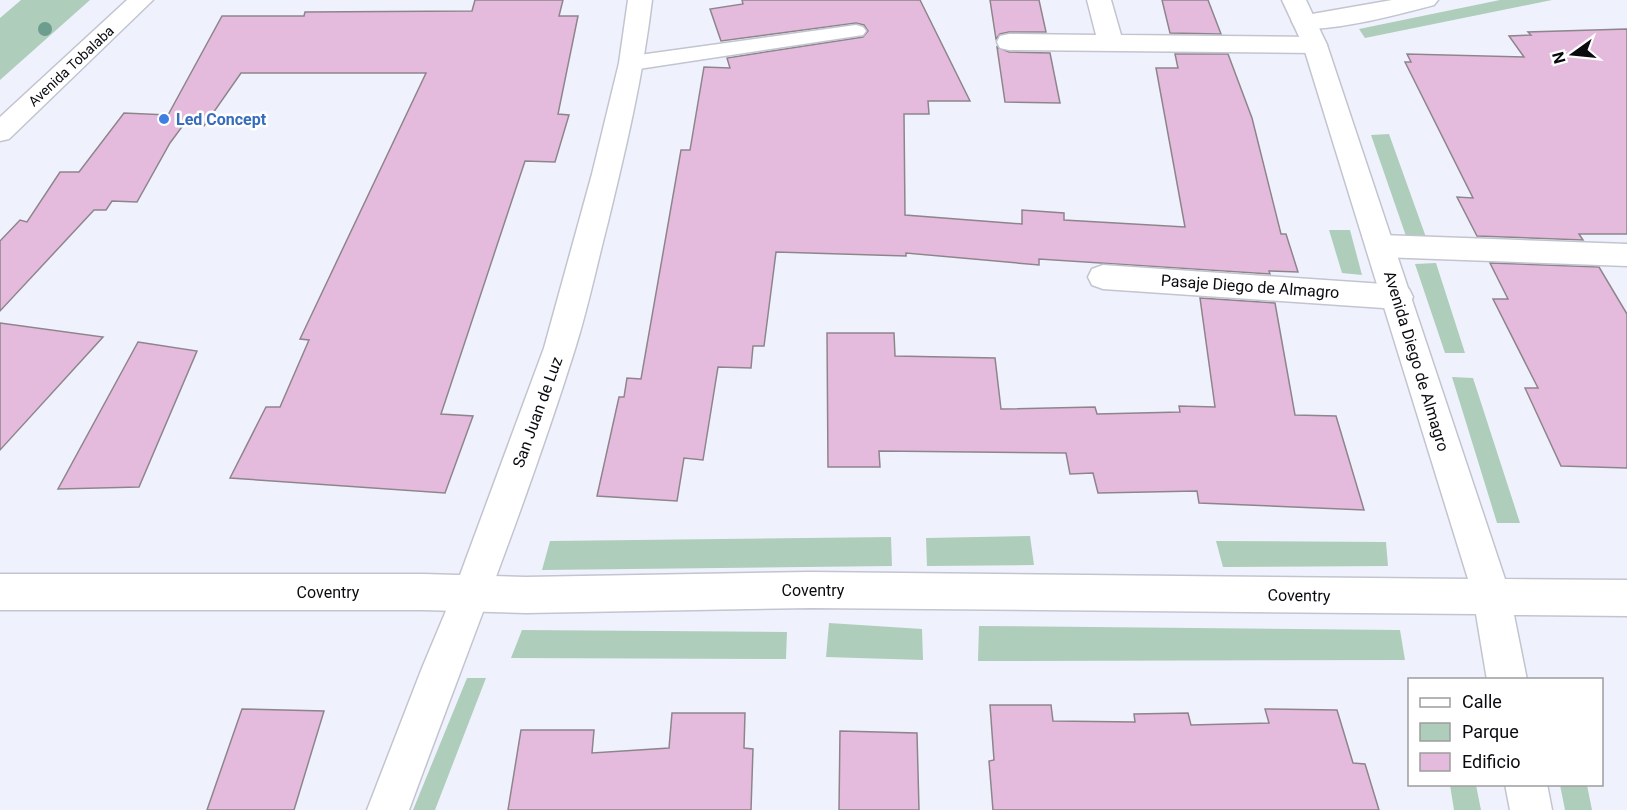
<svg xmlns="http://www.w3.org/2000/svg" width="1627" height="810" font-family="Roboto,sans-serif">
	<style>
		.green { fill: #afcdbb }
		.building { fill: #e5bbdd; stroke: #8e858c; stroke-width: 1.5 }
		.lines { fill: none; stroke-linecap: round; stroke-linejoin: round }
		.lane-casing { stroke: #c2c5cf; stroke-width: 3 }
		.street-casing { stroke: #c2c5cf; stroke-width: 3 }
		.secondary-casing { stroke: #c2c5cf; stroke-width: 3 }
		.lane { fill: #fff; fill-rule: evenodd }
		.street { fill: #fff; fill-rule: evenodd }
		.secondary { fill: #fff; fill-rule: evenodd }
		.tree { fill: #6c9d8e }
		.shop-dot { fill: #3f7fe0; stroke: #fff; stroke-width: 2 }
		.labels { text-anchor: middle; stroke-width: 5; stroke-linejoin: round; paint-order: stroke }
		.far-street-label { font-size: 14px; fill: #0a0b0f; stroke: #fff }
		.shop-label { font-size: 16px; font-weight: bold; fill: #366cbe; stroke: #fff; text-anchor: start }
		.street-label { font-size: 16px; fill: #0a0b0f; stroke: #fff }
	</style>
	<rect width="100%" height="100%" fill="#eff2fc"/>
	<!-- green -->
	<path class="green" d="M 21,0 L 90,0 L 0,80 L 0,18 Z
		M 1500,0 L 1552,0 L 1365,38 L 1359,29 Z
		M 1389,134 L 1427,240 L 1407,239 L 1371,135 Z
		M 1329,230 L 1350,230 L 1362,275 L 1342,273 Z
		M 1436,263 L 1465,353 L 1445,353 L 1415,264 Z
		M 1452,377 L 1473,378 L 1520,523 L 1497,523 Z
		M 1030,536 L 1034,565 L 927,566 L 926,538 Z
		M 891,537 L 892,566 L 542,570 L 550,541 Z
		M 1216,541 L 1386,542 L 1388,566 L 1223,567 Z
		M 829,623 L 922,629 L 923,660 L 826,657 Z
		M 979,626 L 1400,630 L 1405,660 L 978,661 Z
		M 522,630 L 787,632 L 786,659 L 511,658 Z
		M 467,678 L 486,678 L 435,810 L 413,810 Z
		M 1450,785 L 1476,785 L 1481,810 L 1454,810 Z
		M 1560,785 L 1587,785 L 1592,810 L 1565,810 Z"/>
	<!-- building -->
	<path class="building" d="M 475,0 L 563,0 L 559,16 L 578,16 L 558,114 L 569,115 L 555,162 L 525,161 L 441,414 L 473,416 L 445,493 L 230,478 L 266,407 L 280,407 L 309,340 L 300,339 L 426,73 L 241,73 L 204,126 L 184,124 L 170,143 L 137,202 L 112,201 L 106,210 L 94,210 L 0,311 L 0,241 L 20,220 L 27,222 L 60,172 L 79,172 L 124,113 L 168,115 L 222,16 L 304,16 L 305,12 L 472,11 Z
		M 742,0 L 920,0 L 970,101 L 928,101 L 929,114 L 904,114 L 905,215 L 1022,224 L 1022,210 L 1064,213 L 1064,220 L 1185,227 L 1156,68 L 1178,68 L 1175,54 L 1228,54 L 1252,118 L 1281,234 L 1286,234 L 1298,272 L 1269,271 L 1270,274 L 1039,259 L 1039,265 L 906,253 L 906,256 L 776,252 L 764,346 L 753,346 L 751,368 L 718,367 L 703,460 L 684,458 L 677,501 L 597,496 L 619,397 L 624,397 L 627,378 L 641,379 L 681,150 L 690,150 L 704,67 L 730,68 L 727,58 L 863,37 L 868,31 L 864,25 L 856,23 L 721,41 L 710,9 L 743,4 Z
		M 990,0 L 1039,0 L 1046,32 L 1009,32 L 1000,34 L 996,39 Z
		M 1162,0 L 1208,0 L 1221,34 L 1170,33 Z
		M 1627,29 L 1627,234 L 1579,234 L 1583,240 L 1477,236 L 1457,197 L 1473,198 L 1405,62 L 1411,62 L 1407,54 L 1524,57 L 1509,36 L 1531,35 L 1528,32 Z
		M 997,47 L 1009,52 L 1050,53 L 1060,103 L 1005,102 Z
		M 1490,263 L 1599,267 L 1627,314 L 1627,468 L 1561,466 L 1525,388 L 1538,388 L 1493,299 L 1508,299 Z
		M 1200,298 L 1275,303 L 1295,415 L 1336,416 L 1364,510 L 1199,503 L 1197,491 L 1098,493 L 1093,473 L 1070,474 L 1066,453 L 879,451 L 880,467 L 828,467 L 827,333 L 894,333 L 895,356 L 995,358 L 1001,409 L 1095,407 L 1097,414 L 1180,412 L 1179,406 L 1215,407 Z
		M 0,323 L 103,337 L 0,450 Z
		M 138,342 L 197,351 L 139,487 L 58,489 Z
		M 990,705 L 1051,705 L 1053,721 L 1135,722 L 1134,714 L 1188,713 L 1191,725 L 1269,723 L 1265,709 L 1337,710 L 1353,763 L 1365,764 L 1379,810 L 993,810 L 989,761 L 994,760 Z
		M 242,709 L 324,711 L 294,810 L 207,810 Z
		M 672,713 L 745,713 L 744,748 L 753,749 L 751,810 L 508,810 L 521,730 L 594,730 L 592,753 L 669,748 Z
		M 840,731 L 917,733 L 919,810 L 839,810 Z"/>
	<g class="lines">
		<defs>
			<path id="lane" d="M 856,25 L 863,27 L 866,31 L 863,35 L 632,70 L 625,68 L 622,63 L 625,58 L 632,56 Z"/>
			<path id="street" d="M 628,0 L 652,0 C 643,76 626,148 608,222 C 597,264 588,308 575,349 C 526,505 465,657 409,810 L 367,810 L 422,668 L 453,594 L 544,348 L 592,174 L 619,63 Z
				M 1087,0 L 1111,0 L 1121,35 L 1315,37 L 1324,39 L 1327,45 L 1324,51 L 1315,53 L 1009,50 L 1000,48 L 997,42 L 1000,36 L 1009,34 L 1096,35 Z
				M 1392,0 L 1438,0 L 1434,5 C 1404,13 1323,35 1295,27 L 1292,22 L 1295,17 Z
				M 1381,235 L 1627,244 L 1627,266 L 1381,257 L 1371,254 L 1366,246 L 1371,238 Z
				M 1103,265 L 1398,285 L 1409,289 L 1413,297 L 1409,305 L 1398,309 L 1103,289 L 1092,285 L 1088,277 L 1092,269 Z"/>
			<path id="secondary" d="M 127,0 L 153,0 L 9,139 L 0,141 L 0,117 Z
				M 1282,0 L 1306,0 L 1327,45 L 1505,579 L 1627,580 L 1627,616 L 1514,615 L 1527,680 L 1487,680 L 1476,614 L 810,608 L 526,613 L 423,610 L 0,610 L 0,574 L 423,574 L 526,577 L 810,572 L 1468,579 L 1303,45 Z
				M 1505,784 L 1547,784 L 1552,810 L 1510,810 Z"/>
		</defs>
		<!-- lane casing -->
		<use href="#lane" class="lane-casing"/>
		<!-- street casing -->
		<use href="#street" class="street-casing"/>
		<!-- secondary casing -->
		<use href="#secondary" class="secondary-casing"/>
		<!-- lane -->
		<use href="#lane" class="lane"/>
		<!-- street -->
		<use href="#street" class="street"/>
		<!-- secondary -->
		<use href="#secondary" class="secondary"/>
	</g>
	<!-- trees -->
	<circle class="tree" cx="45" cy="29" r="7"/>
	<!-- markers -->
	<circle class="shop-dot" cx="164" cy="119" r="6"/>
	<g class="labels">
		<!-- far-street labels -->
		<g class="far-street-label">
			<text transform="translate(71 66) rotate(-43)" y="5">Avenida Tobalaba</text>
		</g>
		<!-- shop labels -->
		<g class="shop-label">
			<text x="176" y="125">Led Concept</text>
		</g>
		<!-- street labels -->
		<g class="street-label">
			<text transform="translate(1250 286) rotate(4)" y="6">Pasaje Diego de Almagro</text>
			<text transform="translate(1417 361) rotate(73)" y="6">Avenida Diego de Almagro</text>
			<text transform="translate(537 412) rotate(-70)" y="6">San Juan de Luz</text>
			<text x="813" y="596">Coventry</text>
			<text x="328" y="598">Coventry</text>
			<text transform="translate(1299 595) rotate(1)" y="6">Coventry</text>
		</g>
	</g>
	<!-- legend -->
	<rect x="1408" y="678" width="195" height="108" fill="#ffffff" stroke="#9d9d9f" stroke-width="1.5"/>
	<rect x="1420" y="698" width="30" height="9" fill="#ffffff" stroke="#9d9d9f" stroke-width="1.5"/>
	<text x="1462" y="708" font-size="18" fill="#0a0b0f">Calle</text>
	<rect x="1420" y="723" width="30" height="18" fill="#afcdbb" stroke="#9d9d9f" stroke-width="1.5"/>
	<text x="1462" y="738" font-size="18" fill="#0a0b0f">Parque</text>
	<rect x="1420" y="753" width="30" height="18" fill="#e5bbdd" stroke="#9d9d9f" stroke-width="1.5"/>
	<text x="1462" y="768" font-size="18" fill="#0a0b0f">Edificio</text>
	<!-- north arrow -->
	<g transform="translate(1573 54) rotate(255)" stroke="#ffffff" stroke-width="4.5" paint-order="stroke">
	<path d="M0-4.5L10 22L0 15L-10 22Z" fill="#0a0b0f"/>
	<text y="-9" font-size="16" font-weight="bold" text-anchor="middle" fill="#0a0b0f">N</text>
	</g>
</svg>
